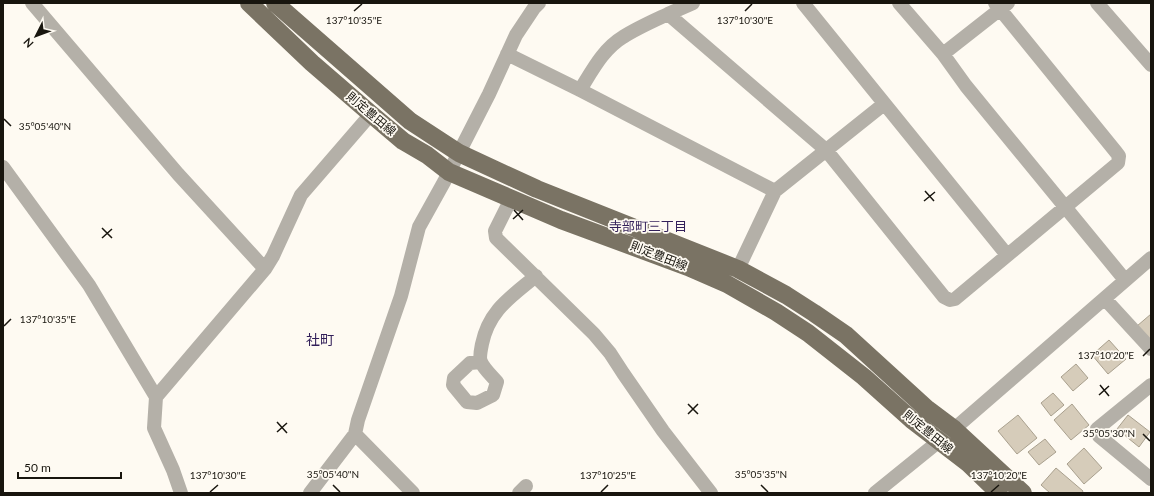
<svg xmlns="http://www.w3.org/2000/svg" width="1154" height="496" font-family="Lato,'Noto Sans JP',sans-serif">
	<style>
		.building { fill: #d6ccba; stroke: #a9a08e }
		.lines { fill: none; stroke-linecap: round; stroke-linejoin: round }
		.minor { stroke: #b4b0a8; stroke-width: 14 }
		.major { stroke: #7a7364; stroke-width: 18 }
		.ticks { fill: none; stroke: #18150e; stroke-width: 1.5 }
		.labels { text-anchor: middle; stroke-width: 3.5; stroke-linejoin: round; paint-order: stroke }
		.street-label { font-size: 12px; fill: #18150e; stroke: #fefaf2 }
		.neighbourhood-label { font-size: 13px; fill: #321f59; stroke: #fefaf2 }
		.quarter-label { font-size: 14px; fill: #321f59; stroke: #fefaf2 }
		.ticks-label { font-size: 10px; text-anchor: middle; fill: #18150e; stroke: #fefaf2; stroke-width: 3.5; stroke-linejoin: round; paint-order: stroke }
	</style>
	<rect width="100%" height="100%" fill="#fefaf2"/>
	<!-- building -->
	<path class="building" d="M 1151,314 L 1151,342 L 1137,326 Z
		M 1109,340 L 1126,359 L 1108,374 L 1092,355 Z
		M 1076,364 L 1088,378 L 1073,391 L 1061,377 Z
		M 1053,393 L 1064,405 L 1051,416 L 1041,403 Z
		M 1072,404 L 1089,425 L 1071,440 L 1054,420 Z
		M 1018,415 L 1037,438 L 1017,454 L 998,431 Z
		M 1128,415 L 1150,432 L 1139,447 L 1117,429 Z
		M 1045,439 L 1056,452 L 1039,465 L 1028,452 Z
		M 1084,448 L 1102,468 L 1084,484 L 1067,464 Z
		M 1056,468 L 1083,491 L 1082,493 L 1050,493 L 1041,485 Z"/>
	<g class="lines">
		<!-- minor -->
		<path class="minor" d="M 32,3 L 178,174 L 265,269
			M 693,3 L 668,14 L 826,150 L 944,297 L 950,300 L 955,299 L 1118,163 L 1119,156 L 1116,152 L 995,3
			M 803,3 L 1007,255
			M 899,3 L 943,54 L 966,86 L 1125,280
			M 1097,3 L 1151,65
			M 507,54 L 580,90 L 775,191
			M 943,54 L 1008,3
			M 580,90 C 592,71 603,49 623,37 C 637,28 653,21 668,14
			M 3,167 L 89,285 L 156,397 L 154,428 L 173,470 L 181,493
			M 511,199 L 495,231 L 496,238 L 594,334 L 610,353 L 623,373 L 663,431 L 711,493
			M 738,269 L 775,191 L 884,104
			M 1105,299 L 1151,349
			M 481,362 L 470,363 L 454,378 L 453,385 L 467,402 L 477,403 L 493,395 L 497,382 C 492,376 484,369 481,362 C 479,358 481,349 482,344 C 489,310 511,297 536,276
			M 1151,385 L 1097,429 L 1099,436 L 1151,479
			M 156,397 L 265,269 L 273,256 L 301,195 L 371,114
			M 355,434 L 413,493
			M 310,493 L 355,434 L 358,420 L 401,296 L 419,227 L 444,182 L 489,94 L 516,35 L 534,8 L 539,3
			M 519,493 L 526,486
			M 875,493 L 954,429 L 1151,258"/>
		<!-- major -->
		<path class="major" d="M 249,3 L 312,63 L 371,114 L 403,141 L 427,155 L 449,172 L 561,220 L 688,267 L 727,284 L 776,312 L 808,333 L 864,377 L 912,420 L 968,463 L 999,493
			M 275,3 L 410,121 L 459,153 L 537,189 L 738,269 L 786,295 L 814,313 L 846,335 L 926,408 L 954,429 L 1023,493"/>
	</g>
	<!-- ticks -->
	<path class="ticks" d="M 354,11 L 362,4M 745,11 L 752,4M 4,119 L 11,126M 925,191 L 934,201M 924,201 L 935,192M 514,210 L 523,220M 513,219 L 523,210M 102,228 L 112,238M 102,238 L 112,229M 4,326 L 11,319M 1143,356 L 1150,349M 1100,385 L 1109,396M 1099,395 L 1109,386M 688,404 L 698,414M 688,414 L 698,404M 277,422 L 287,433M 277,432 L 287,423M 1143,434 L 1150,441M 333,485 L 340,492M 761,485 L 768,492M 210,492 L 218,485M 601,492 L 608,485M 991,492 L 999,485"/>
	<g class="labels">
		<!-- street labels -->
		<g class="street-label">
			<text transform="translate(371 114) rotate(40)" y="4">則定豊田線</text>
			<text transform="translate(659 256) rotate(21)" y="4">則定豊田線</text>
			<text transform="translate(928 432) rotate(39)" y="4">則定豊田線</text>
		</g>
		<!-- neighbourhood labels -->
		<g class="neighbourhood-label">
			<text x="648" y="231">寺部町三丁目</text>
		</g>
		<!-- quarter labels -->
		<g class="quarter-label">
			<text x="320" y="345">社町</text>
		</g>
	</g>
	<g class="ticks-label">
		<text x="354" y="24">137°10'35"E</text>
		<text x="745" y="24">137°10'30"E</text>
		<text x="45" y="130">35°05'40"N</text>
		<text x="48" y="323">137°10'35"E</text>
		<text x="1106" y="359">137°10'20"E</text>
		<text x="1109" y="437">35°05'30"N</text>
		<text x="333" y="478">35°05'40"N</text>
		<text x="761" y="478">35°05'35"N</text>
		<text x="218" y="479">137°10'30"E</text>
		<text x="608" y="479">137°10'25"E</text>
		<text x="999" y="479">137°10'20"E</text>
	</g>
	<!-- border -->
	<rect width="1154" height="496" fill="none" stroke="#18150e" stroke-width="8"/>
	<!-- north arrow -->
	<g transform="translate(36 36) rotate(228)" stroke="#fefaf2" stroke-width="3" paint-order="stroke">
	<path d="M0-3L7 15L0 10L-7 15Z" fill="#18150e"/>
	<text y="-6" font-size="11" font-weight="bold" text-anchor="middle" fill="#18150e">N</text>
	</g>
	<!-- scale -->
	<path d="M18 472v6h103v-6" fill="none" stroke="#18150e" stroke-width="2"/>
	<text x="24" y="472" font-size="12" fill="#18150e" stroke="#fefaf2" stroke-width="3" paint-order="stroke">50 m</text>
</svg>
